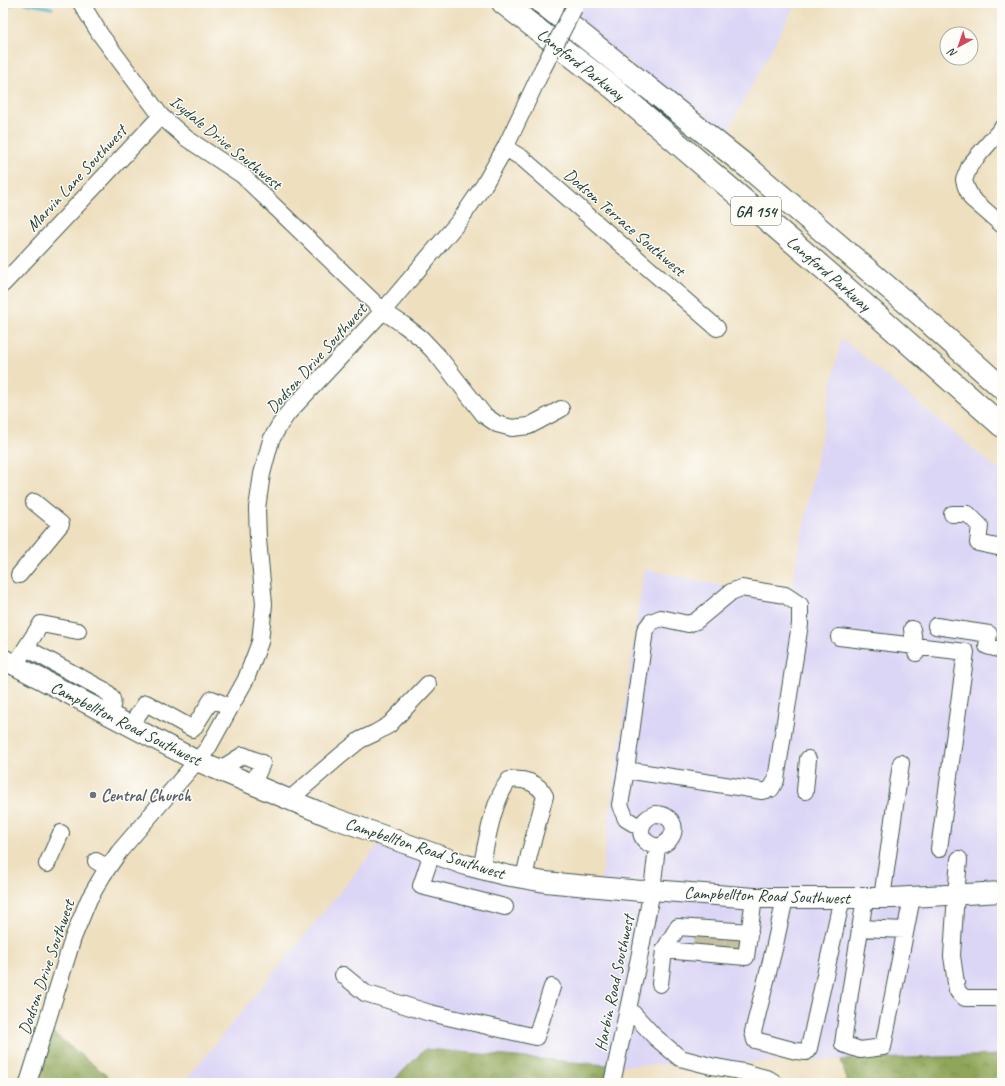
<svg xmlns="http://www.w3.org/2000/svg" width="1005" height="1086" font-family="Caveat,sans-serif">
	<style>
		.built { fill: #dcd6f6 }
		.forest { fill: url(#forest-crowns); stroke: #577246 }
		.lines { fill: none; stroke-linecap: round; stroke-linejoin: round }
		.stream { stroke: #56b9d4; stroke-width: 3 }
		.minor-tunnel { stroke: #c5bfa3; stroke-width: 16; stroke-dasharray: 16 8; stroke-linecap: butt }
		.minor-casing { stroke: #3e5549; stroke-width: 18 }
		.major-casing { stroke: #3e5549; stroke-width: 22 }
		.highway-casing { stroke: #3e5549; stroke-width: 24 }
		.minor { stroke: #fff; stroke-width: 16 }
		.major { stroke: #fff; stroke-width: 20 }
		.highway { stroke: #fff; stroke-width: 22 }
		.minor-bridge-casing { stroke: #3e5549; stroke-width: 18; stroke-linecap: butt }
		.minor-bridge { stroke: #fff; stroke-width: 16 }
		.worship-dot { fill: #6b7280; stroke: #fdfcf7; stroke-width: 1.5 }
		.labels { text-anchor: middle; stroke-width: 3; stroke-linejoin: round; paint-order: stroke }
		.shield { fill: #fdfcf7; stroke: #62766e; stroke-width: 1 }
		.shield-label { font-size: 16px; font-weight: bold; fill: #1f3d34 }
		.street-label { font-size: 17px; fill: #1f3d34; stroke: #fdfcf7 }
		.worship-label { font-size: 17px; font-weight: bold; fill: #5b616d; stroke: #fdfcf7; text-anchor: start }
	</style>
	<defs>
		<pattern id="forest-crowns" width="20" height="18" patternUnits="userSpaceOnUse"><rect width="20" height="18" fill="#8fa658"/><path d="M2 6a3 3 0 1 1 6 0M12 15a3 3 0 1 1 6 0" fill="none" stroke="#74884a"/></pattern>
	</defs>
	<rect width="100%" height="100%" fill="#fdfcf7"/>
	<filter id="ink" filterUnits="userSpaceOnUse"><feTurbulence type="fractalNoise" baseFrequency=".025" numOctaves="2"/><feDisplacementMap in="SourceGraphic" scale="8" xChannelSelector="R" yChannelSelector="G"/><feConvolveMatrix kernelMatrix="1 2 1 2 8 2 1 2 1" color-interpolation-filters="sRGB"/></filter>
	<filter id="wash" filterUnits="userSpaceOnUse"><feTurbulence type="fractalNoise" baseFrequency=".012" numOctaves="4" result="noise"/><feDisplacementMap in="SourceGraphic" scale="16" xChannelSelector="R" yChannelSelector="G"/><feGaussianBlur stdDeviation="0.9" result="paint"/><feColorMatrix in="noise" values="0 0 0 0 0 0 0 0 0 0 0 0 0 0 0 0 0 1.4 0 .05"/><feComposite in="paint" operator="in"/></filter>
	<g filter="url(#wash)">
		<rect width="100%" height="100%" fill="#eedfbf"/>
		<!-- built -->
		<path class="built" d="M 571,3 L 796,3 L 722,142 L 567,10 Z
			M 841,338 L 1002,473 L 1002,1055 L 618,1066 L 425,1049 L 391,1083 L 183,1083 L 386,836 L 599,893 L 644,569 L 789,600 Z"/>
		<!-- forest -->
		<path class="forest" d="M 41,1023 L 116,1083 L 22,1083 Z
			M 425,1049 L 618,1066 L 614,1083 L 391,1083 Z
			M 1002,1055 L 1002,1083 L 848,1083 L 841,1060 Z"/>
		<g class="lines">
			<!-- stream -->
			<path class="stream" d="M 25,3 L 52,8
				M 3,7 L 15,3"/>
		</g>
	</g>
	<g filter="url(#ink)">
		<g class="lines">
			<!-- minor-tunnel -->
			<path class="minor-tunnel" d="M 701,946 L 702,936
				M 716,947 L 716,936
				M 732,948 L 733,937"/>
			<defs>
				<path id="minor" d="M 81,3 L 100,34 L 161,116 L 186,138 L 242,175 L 383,311 L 404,325 L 421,338 L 438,356 L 484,415 L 497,424 L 512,428 L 529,426 L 561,409
					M 1002,128 L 970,165 L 964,180 L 966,187 L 972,199 L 1002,225
					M 505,148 L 522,158 L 717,328
					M 3,284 L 161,116
					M 952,514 L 968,514 L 980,526 L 978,543 L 1002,548
					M 19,575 L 61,524 L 34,502
					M 936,626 L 989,634 L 987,646 L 1002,650
					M 912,629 L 916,653
					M 839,637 L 966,652 L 939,849
					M 26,648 L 104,690 C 115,698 114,703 109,715
					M 20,657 L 41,624 L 78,631
					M 130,726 L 146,703 L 193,729 L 212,699 L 230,707
					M 219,770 L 243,755 L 262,763 L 253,784
					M 626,770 L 645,630 L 651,622 L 661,618 L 688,624 L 696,621 L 731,592 L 741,588 L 785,595 L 800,605 L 800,624 L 776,780 L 771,789 L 762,791 L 744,788 L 626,770 L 620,805 L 626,819 L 641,828
					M 805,791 L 808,759
					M 290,799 L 340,756 L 360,740 L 375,733 L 389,725 L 428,684
					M 655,814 C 678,814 681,840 657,847 C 654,846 651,845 648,843 C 635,834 642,818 655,814 Z
					M 432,853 L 421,886 L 505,907
					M 959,859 L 955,909 L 952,956 L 957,990 L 960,994 L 965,998 L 1000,998
					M 96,861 L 108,868
					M 47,864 L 61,833
					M 481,869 C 487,841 492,803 509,780 C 523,778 538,782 545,796 L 529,855 L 524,878
					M 785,898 L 774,949 L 753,1032 L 755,1040 L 796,1051 L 806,1052 L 809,1048 L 842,898
					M 865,898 L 850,993 L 843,1044 L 860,1050 L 883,1047 L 912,897
					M 882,898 L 901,763
					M 860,928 L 905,930
					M 664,950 L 678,927 L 750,932
					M 343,975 L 365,993 L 430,1013 L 536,1037 L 552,987
					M 660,984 L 664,950 L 746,957 L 754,898
					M 629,1009 L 655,1037 L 680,1058 L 711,1066 L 744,1072 L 769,1079 L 775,1083
					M 28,1083 L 73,938 L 89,899 L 103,875 L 119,852 L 197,761 L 208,748 L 246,679 L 260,642 L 264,604 L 258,539 L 257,508 L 262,474 L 271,440 L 279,426 L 288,413 L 383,311 L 460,220 L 484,185 L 505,148 L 543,68
					M 612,1083 L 639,958 L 652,890 L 657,847"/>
				<path id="major" d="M 3,659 L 197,761 L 331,817 L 466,865 L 505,875 L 545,882 L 641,891 L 652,890 L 754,898 L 892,898 L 1002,892"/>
				<path id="highway" d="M 503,3 L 612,87 L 844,286 L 1002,426
					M 542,3 L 750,169 L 924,318 L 1002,388"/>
			</defs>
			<!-- minor casing -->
			<use href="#minor" class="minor-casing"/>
			<!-- major casing -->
			<use href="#major" class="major-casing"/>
			<!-- highway casing -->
			<use href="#highway" class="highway-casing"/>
			<!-- minor -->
			<use href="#minor" class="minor"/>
			<!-- major -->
			<use href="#major" class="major"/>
			<!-- highway -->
			<use href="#highway" class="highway"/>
			<defs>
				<path id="minor-bridge" d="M 543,68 L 574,8"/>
			</defs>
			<!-- minor-bridge casing -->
			<use href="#minor-bridge" class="minor-bridge-casing"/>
			<!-- minor-bridge -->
			<use href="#minor-bridge" class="minor-bridge"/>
		</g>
	</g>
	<!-- markers -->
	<circle class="worship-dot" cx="93" cy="795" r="4"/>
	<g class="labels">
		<!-- shield labels -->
		<rect class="shield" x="731" y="197" width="50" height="28" rx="3"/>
		<g class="shield-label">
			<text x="756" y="217">GA 154</text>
		</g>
		<!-- street labels -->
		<g class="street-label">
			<text transform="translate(581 64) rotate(38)" y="6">Langford Parkway</text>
			<text transform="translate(226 142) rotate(39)" y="6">Ivydale Drive Southwest</text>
			<text transform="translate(76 178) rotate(-47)" y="6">Marvin Lane Southwest</text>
			<text transform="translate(625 222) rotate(41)" y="6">Dodson Terrace Southwest</text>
			<text transform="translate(829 273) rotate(41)" y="6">Langford Parkway</text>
			<text transform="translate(316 358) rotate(-48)" y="6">Dodson Drive Southwest</text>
			<text transform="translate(126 723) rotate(27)" y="6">Campbellton Road Southwest</text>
			<text transform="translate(425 848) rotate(18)" y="6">Campbellton Road Southwest</text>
			<text transform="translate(767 895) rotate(2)" y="6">Campbellton Road Southwest</text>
			<text transform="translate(46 967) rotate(-71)" y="6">Dodson Drive Southwest</text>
			<text transform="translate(614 983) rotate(-78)" y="6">Harbin Road Southwest</text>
		</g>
		<!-- worship labels -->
		<g class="worship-label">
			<text x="101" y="801">Central Church</text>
		</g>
	</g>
	<!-- margin -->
	<rect width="1005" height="1086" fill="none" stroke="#fdfcf7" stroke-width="16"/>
	<!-- north arrow -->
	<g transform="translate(959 46) rotate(220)"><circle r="19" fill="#fdfcf7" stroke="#a4b0a9"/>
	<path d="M0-3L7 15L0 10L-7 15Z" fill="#d1495b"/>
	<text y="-6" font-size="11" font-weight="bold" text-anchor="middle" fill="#1f3d34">N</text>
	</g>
</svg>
